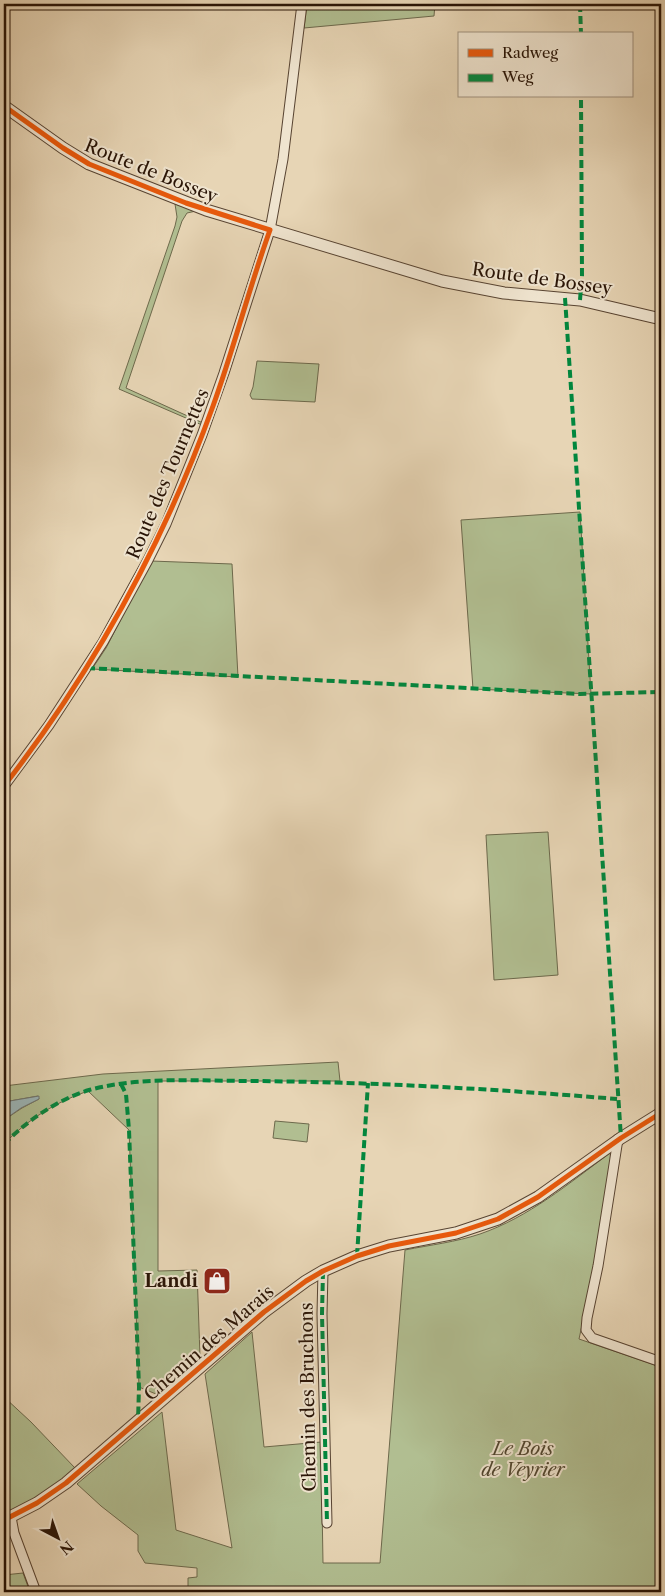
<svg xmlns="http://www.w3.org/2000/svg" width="665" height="1596" font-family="'Libre Caslon Text',serif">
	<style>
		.green { fill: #b1be91; stroke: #6d694c }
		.water { fill: #9bb6b9; stroke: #6d7571 }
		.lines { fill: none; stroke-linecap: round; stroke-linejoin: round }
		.minor-casing { stroke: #584432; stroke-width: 11 }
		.tertiary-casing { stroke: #584432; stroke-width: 13 }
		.minor { stroke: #efe4cf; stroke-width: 9 }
		.tertiary { stroke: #efe4cf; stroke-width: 11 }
		.quiet { stroke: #00873e; stroke-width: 4; stroke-dasharray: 8 4; stroke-linecap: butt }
		.cycleway-casing { stroke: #efe4cf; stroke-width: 8 }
		.cycleway { stroke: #e8590c; stroke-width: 5 }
		.labels { text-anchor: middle; stroke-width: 4; stroke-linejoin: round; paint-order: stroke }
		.street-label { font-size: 18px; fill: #291406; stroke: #efe4cf }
		.poi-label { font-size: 18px; font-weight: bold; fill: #291406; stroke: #efe4cf; text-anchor: end }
		.park-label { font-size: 18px; font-style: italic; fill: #524730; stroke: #efe4cf }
	</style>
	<rect width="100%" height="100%" fill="#e7d5b5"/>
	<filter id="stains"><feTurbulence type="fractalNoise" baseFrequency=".004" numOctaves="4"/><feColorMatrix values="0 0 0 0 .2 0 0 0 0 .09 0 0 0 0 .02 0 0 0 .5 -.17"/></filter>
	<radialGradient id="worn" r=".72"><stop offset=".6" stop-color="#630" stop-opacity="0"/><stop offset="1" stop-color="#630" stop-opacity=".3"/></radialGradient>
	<!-- green -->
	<path class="green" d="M 307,4 L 435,4 L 434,16 L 304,28 Z
		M 175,204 L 196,211 L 187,213 L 182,221 L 126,388 L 203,423 L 202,425 L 119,389 L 175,226 L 177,217 Z
		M 257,361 L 319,364 L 315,402 L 252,399 L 250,395 L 253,387 Z
		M 580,512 L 591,694 L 473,689 L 461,520 Z
		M 151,561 L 232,564 L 238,677 L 92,669 L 106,648 Z
		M 548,832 L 558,975 L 494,980 L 486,835 Z
		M 338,1062 L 340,1081 L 158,1081 L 158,1271 L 197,1270 L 200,1357 L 195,1366 L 159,1395 L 159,1392 L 156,1394 L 139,1387 L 129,1130 L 88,1091 C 56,1102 28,1119 4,1144 L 4,1120 L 22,1108 L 39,1099 L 38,1096 L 4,1102 L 4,1086 L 103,1074 Z
		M 275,1121 L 309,1124 L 307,1142 L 273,1138 Z
		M 610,1153 L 612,1165 L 595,1265 L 579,1339 L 661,1367 L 661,1592 L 180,1592 L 188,1589 L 188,1578 L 197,1577 L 197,1568 L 145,1563 L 138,1551 L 138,1535 L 101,1506 L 77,1484 L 162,1412 L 176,1530 L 232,1548 L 205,1374 L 252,1332 L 264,1447 L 321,1442 L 323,1563 L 380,1563 L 405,1250 C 430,1245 456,1242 480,1234 C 529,1217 568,1184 610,1153 Z
		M 4,1397 L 31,1422 L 75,1468 L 50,1489 L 26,1504 L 4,1513 Z
		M 23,1573 L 30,1592 L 4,1592 L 4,1575 Z"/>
	<!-- water -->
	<path class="water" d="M 39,1096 L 39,1099 L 21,1108 L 4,1120 L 4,1102 Z"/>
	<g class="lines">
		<defs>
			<path id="minor" d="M 4,786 L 49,725 L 103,642 L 148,560 L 166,524 L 202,435 L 224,373 L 270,230 L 283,159 L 302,4
				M 618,1139 L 598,1266 L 587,1318 L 586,1330 L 592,1338 L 661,1362
				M 323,1271 L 322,1314 L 327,1523
				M 11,1517 L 14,1533 L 36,1592"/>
			<path id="tertiary" d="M 4,106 L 63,148 L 89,164 L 206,210 L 442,281 L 504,293 L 580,300 L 661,319
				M 4,1520 L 37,1503 L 66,1483 L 264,1312 L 306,1281 L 323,1271 L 357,1256 L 389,1246 L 456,1233 L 498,1219 L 538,1197 L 621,1138 L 661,1113"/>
		</defs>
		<!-- minor casing -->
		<use href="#minor" class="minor-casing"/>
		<!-- tertiary casing -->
		<use href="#tertiary" class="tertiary-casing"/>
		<!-- minor -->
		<use href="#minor" class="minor"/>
		<!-- tertiary -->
		<use href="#tertiary" class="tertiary"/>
		<!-- quiet -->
		<path class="quiet" d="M 580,4 L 581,34
			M 565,298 L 621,1138
			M 580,300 L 582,276 L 581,96
			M 87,668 L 580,694 L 661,692
			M 121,1084 L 126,1094 L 129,1130 L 139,1387 L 138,1421
			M 4,1144 C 28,1120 57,1100 89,1090 C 141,1076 198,1081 251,1081 C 373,1082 495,1089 617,1099
			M 357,1256 L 368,1083
			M 323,1271 L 322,1314 L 327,1523"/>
		<defs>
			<path id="cycleway" d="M 4,106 L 63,148 L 89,164 L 186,203 L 270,230 C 249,288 234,348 213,406 C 163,545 94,670 4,786
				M 4,1520 L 37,1503 L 66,1483 L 264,1312 L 306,1281 L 323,1271 L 357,1256 L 389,1246 L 456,1233 L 498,1219 L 538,1197 L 621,1138 L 661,1113"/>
		</defs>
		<!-- cycleway casing -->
		<use href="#cycleway" class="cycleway-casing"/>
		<!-- cycleway -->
		<use href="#cycleway" class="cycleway"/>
	</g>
	<!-- icons -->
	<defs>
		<symbol id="shop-square" viewBox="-11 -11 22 22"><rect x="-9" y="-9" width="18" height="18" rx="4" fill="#8f2418" stroke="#efe4cf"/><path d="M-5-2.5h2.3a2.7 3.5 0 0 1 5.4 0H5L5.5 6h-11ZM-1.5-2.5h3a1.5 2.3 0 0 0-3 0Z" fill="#fff"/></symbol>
	</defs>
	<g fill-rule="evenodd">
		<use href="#shop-square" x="201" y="1265" width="32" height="32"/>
	</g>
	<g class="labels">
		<!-- street labels -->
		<g class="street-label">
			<text transform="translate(151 171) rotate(22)" y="6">Route de Bossey</text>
			<text transform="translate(542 279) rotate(8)" y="6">Route de Bossey</text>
			<text transform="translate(168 474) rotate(-67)" y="6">Route des Tournettes</text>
			<text transform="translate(209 1343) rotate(-41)" y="6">Chemin des Marais</text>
			<text transform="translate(308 1397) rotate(-91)" y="6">Chemin des Bruchons</text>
		</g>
		<!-- poi labels -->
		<g class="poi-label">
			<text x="198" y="1287">Landi</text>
		</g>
		<!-- park labels -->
		<g class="park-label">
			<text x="523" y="1455">Le Bois<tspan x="523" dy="21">de Veyrier</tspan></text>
		</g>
	</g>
	<!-- margin -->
	<rect width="665" height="1596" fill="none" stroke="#e7d5b5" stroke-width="20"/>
	<rect x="5" y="5" width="655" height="1586" fill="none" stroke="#291406" stroke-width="2.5"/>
	<rect x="10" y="10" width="645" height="1576" fill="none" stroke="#291406"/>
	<!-- legend -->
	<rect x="458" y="32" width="175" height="65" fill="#efe4cf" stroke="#a0917f"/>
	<rect x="468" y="49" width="25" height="8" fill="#e8590c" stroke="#a0917f"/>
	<text x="502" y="58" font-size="15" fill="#291406">Radweg</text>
	<rect x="468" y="74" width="25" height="8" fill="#00873e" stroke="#a0917f"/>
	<text x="502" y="82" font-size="15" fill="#291406">Weg</text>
	<!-- north arrow -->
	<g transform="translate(58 1538) rotate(139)" stroke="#efe4cf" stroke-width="4" paint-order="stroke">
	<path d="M0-4L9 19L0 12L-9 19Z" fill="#291406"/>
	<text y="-8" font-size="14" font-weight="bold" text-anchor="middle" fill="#291406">N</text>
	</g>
	<rect width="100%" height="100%" filter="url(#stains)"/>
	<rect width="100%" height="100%" fill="url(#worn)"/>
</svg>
